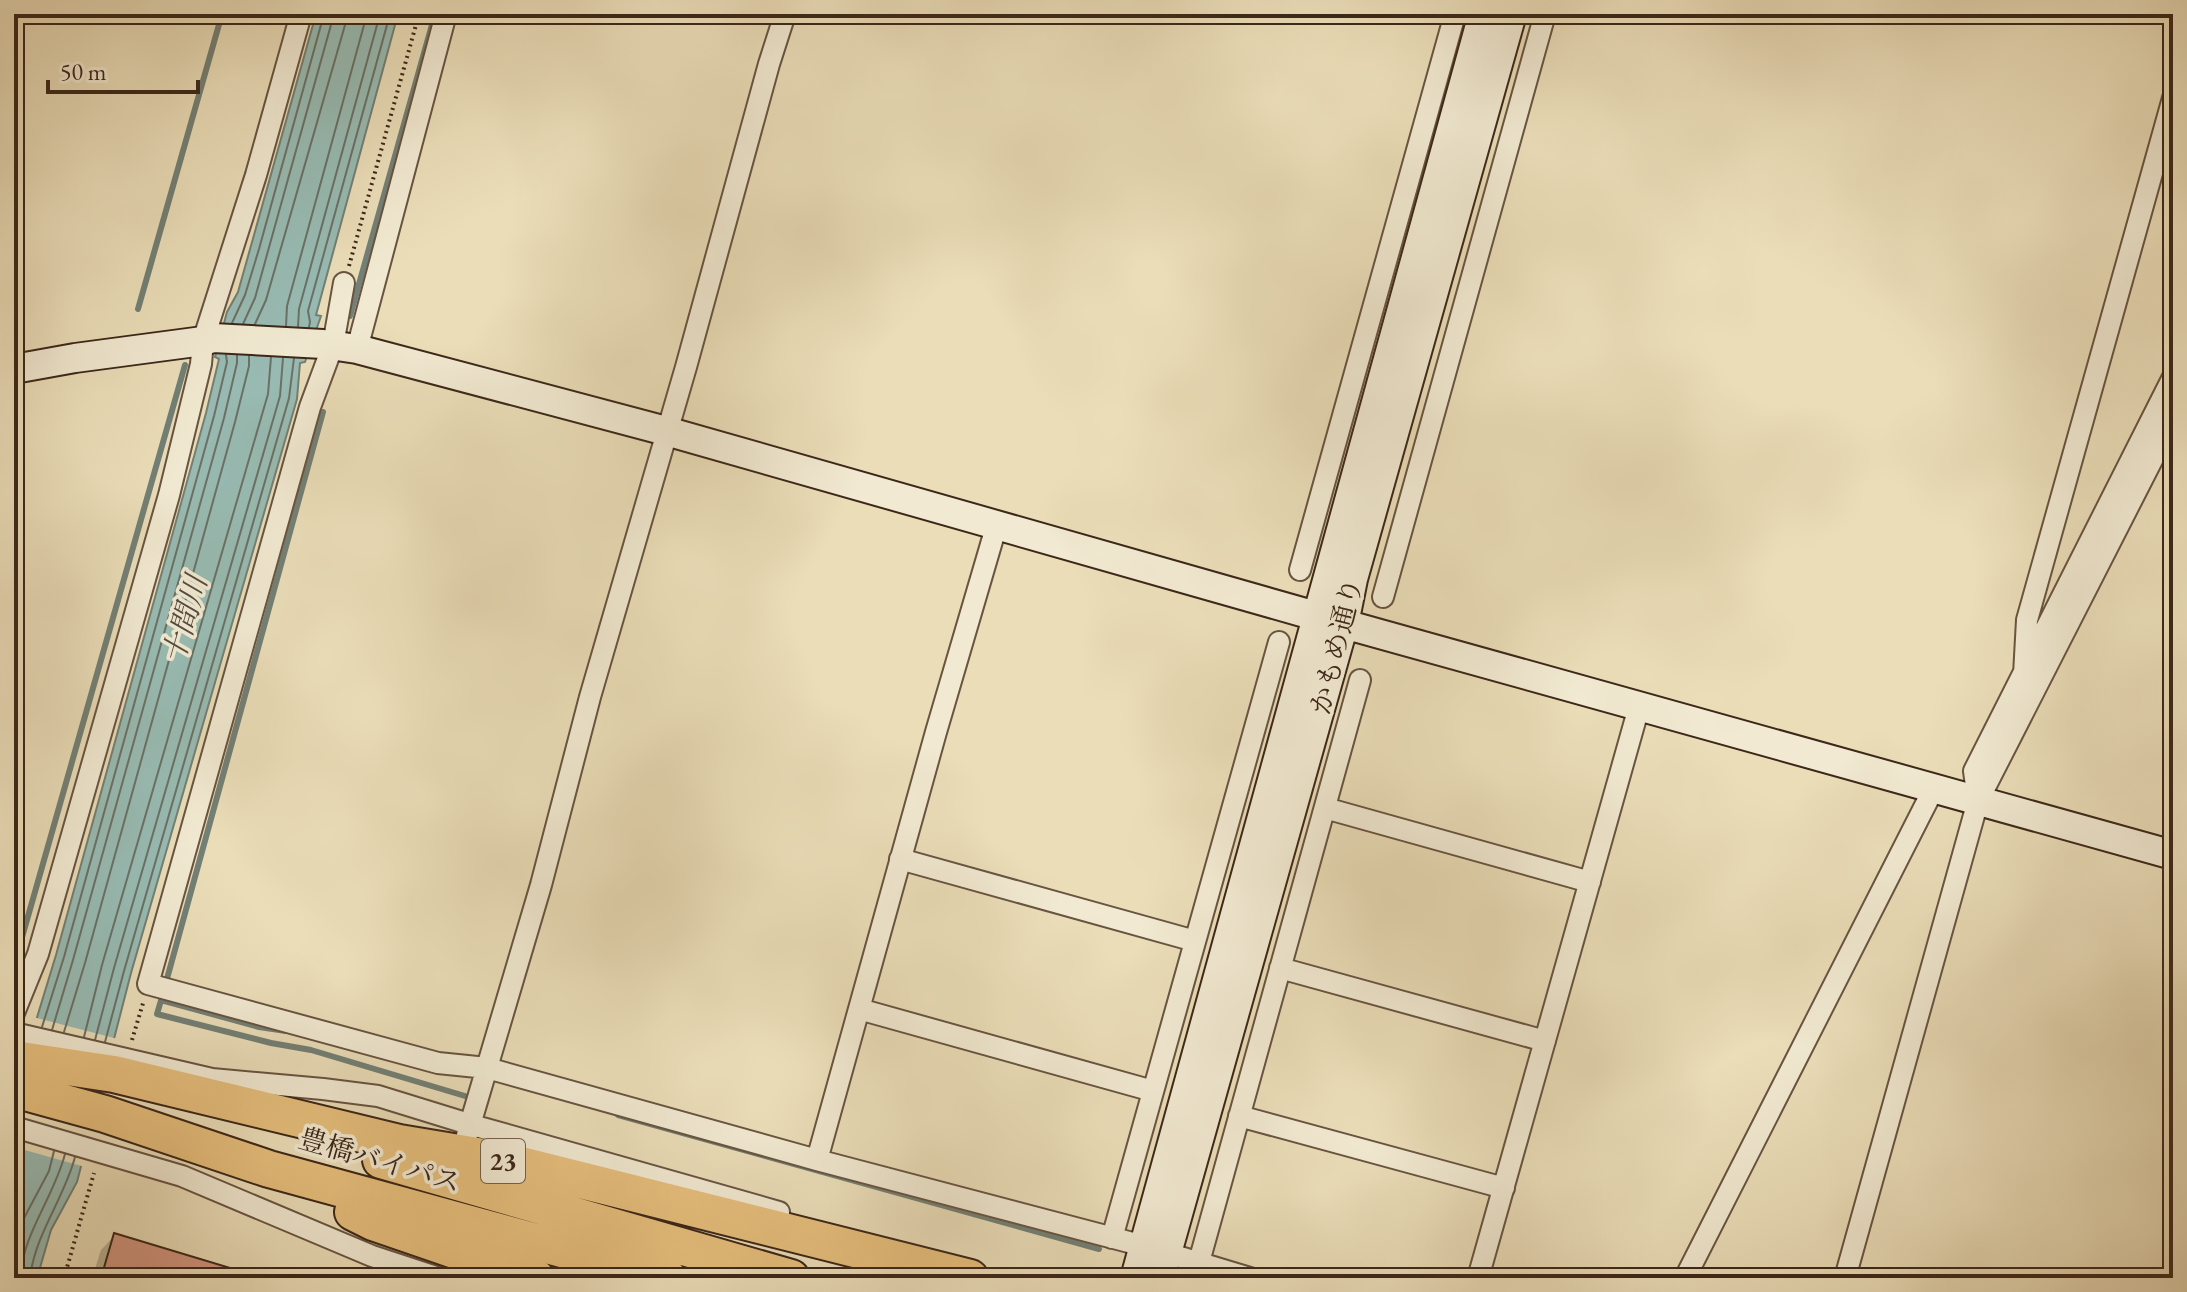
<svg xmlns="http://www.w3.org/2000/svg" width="2187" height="1292" font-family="'EB Garamond','Noto Serif JP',serif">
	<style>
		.water { fill: #98bbb3; stroke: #738075; stroke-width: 2 }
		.pier { fill: #eaddb8 }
		.shadow { fill: #0003 }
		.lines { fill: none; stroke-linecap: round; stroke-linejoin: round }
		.shore { stroke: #6a7166; stroke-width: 2 }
		.stream { stroke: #738075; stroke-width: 6 }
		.building { fill: #d1957f; stroke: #3c2719; stroke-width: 2 }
		.street-casing { stroke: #685441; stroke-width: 24 }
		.secondary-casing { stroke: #3c2719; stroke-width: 32 }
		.highway-casing { stroke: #3c2719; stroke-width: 40 }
		.path { stroke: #3c2719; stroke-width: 4; stroke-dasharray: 2 4; stroke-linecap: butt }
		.street { stroke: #f1e9d1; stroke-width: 20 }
		.secondary { stroke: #f1e9d1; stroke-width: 28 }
		.highway { stroke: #e5be7c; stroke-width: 36 }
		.labels { text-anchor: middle; stroke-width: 7; stroke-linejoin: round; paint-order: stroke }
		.shield { fill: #f1e9d1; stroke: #726150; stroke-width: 2 }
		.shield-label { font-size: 26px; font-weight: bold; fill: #3c2719 }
		.street-label { font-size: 28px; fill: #3c2719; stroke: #f1e9d1 }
		.water-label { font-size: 30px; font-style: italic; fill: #534c40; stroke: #f1e9d1 }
	</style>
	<rect width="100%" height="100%" fill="#eaddb8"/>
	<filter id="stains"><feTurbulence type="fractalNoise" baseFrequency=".0025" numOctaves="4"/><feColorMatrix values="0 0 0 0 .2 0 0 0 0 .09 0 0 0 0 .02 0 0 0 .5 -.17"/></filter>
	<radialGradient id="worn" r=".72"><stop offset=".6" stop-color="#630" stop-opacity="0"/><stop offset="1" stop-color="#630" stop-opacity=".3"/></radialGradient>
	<!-- water -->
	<path class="water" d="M 316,14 L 398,14 L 316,315 L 321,316 L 305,362 L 300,363 L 297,399 L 131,973 L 77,1182 L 51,1230 L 37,1278 L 14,1278 L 14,1093 L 56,955 L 206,413 L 219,359 L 215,357 L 227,312 L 238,292 Z"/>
	<!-- pier -->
	<path class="pier" d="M 33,1017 L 118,1039 L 85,1167 L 14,1147 L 14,1079 Z"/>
	<!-- shadow -->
	<path class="shadow" d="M 115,1235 L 248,1278 L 92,1278 L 101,1250 Z"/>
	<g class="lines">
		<!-- shore -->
		<path class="shore" d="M 232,323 L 245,295 L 259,249 L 324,14
			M 243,324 L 255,298 L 268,251 L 334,14
			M 255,324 L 266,300 L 345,25 L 346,14
			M 286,326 L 287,306 L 367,14
			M 298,327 L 299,309 L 380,14
			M 309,327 L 310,322 L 308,311 L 390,14
			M 42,1027 L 64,957 L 214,416 L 227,362 L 226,355
			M 52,1030 L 73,960 L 224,418 L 237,363 L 237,355
			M 64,1032 L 85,963 L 235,422 L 249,366 L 249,356
			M 84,1037 L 102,965 L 268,394 L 271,357
			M 95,1040 L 114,968 L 280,396 L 283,358
			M 105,1042 L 124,971 L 289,398 L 294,358
			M 14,1251 L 23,1220 L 49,1171 L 54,1151
			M 20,1278 C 23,1233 54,1197 65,1154
			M 30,1278 C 35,1234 64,1199 75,1157"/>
		<!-- stream -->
		<path class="stream" d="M 138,309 L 222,14
			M 350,316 L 435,14
			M 17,955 L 185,365
			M 165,986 L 323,412
			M 162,997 L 157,1014 L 271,1043 L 311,1050 L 465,1096
			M 161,1000 L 259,1027 L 286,1031
			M 618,1115 L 1099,1249
			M 1203,1277 L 1207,1278"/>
	</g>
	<!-- building -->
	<path class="building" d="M 114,1233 L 250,1274 L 249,1278 L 101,1278 Z"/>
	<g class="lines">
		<defs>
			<path id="street" d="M 344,283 L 333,345 L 310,407 L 148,984 L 438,1063 L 487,1068 L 817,1160 L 1144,1246
				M 357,349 L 446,14
				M 1300,570 L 1455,14
				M 1383,597 L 1545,14
				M 2024,675 L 2027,620 L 2173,98
				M 1978,801 L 1974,771 L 2173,377
				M 1325,808 L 1590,882
				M 900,859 L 1195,941
				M 1280,968 L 1545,1041
				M 859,1009 L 1153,1091
				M 14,1013 L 38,954 L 169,495 L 201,364 L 203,341 L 256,175 L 301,14
				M 14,1033 L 212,1079 L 323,1089 L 378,1096 L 472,1125 L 779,1212
				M 1239,1116 L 1504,1188
				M 14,1127 L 182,1176 L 372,1256 L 439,1278
				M 467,1135 L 541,885 L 590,697 L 686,367 L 769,64 L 785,14
				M 817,1160 L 936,732 L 997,524
				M 1112,1238 L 1279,642
				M 1167,1253 L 1250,1278
				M 1199,1262 L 1360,680
				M 1478,1278 L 1639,707
				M 1685,1278 L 1934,788
				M 1845,1278 L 1978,801 L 2173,419"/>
			<path id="secondary" d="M 14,369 L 75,358 L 203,341 L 213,338 L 323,344 L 357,349 L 666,431 L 1344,624 L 2173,855
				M 1135,1278 L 1483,14
				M 1160,1278 L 1344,624 L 1353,579 L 1512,14"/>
			<path id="highway" d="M 14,1059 L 114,1074 L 399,1143 L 501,1160 L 970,1278
				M 14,1089 L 105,1114 L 269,1169 L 668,1278
				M 381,1160 L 791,1278
				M 353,1212 L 373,1222 L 536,1278"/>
		</defs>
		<!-- street casing -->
		<use href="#street" class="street-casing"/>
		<!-- secondary casing -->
		<use href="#secondary" class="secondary-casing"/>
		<!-- highway casing -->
		<use href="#highway" class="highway-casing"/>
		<!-- path -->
		<path class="path" d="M 349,266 L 419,14
			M 132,1040 L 144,1000
			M 64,1278 L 94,1173"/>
		<!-- street -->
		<use href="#street" class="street"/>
		<!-- secondary -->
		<use href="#secondary" class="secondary"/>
		<!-- highway -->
		<use href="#highway" class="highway"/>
	</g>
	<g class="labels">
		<!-- shield labels -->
		<rect class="shield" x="481" y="1139" width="44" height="44" rx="6"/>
		<g class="shield-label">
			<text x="503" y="1170">23</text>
		</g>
		<!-- street labels -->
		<g class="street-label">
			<text transform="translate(1336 646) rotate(-76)" y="10">かもめ通り</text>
			<text transform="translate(380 1160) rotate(16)" y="10">豊橋バイパス</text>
		</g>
		<!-- water labels -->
		<g class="water-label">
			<text transform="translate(185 620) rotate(-74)" y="10">十間川</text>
		</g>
	</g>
	<!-- margin -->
	<rect width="2187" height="1292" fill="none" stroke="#eaddb8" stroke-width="48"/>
	<rect x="16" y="16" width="2155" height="1260" fill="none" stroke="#3c2719" stroke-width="4"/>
	<rect x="24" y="24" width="2139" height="1244" fill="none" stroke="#3c2719" stroke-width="2"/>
	<!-- scale -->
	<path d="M48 80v12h150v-12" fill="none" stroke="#3c2719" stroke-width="4"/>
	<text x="60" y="80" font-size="24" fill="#3c2719" stroke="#f1e9d1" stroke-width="6" paint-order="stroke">50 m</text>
	<rect width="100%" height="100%" filter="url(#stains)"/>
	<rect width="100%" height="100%" fill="url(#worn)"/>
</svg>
